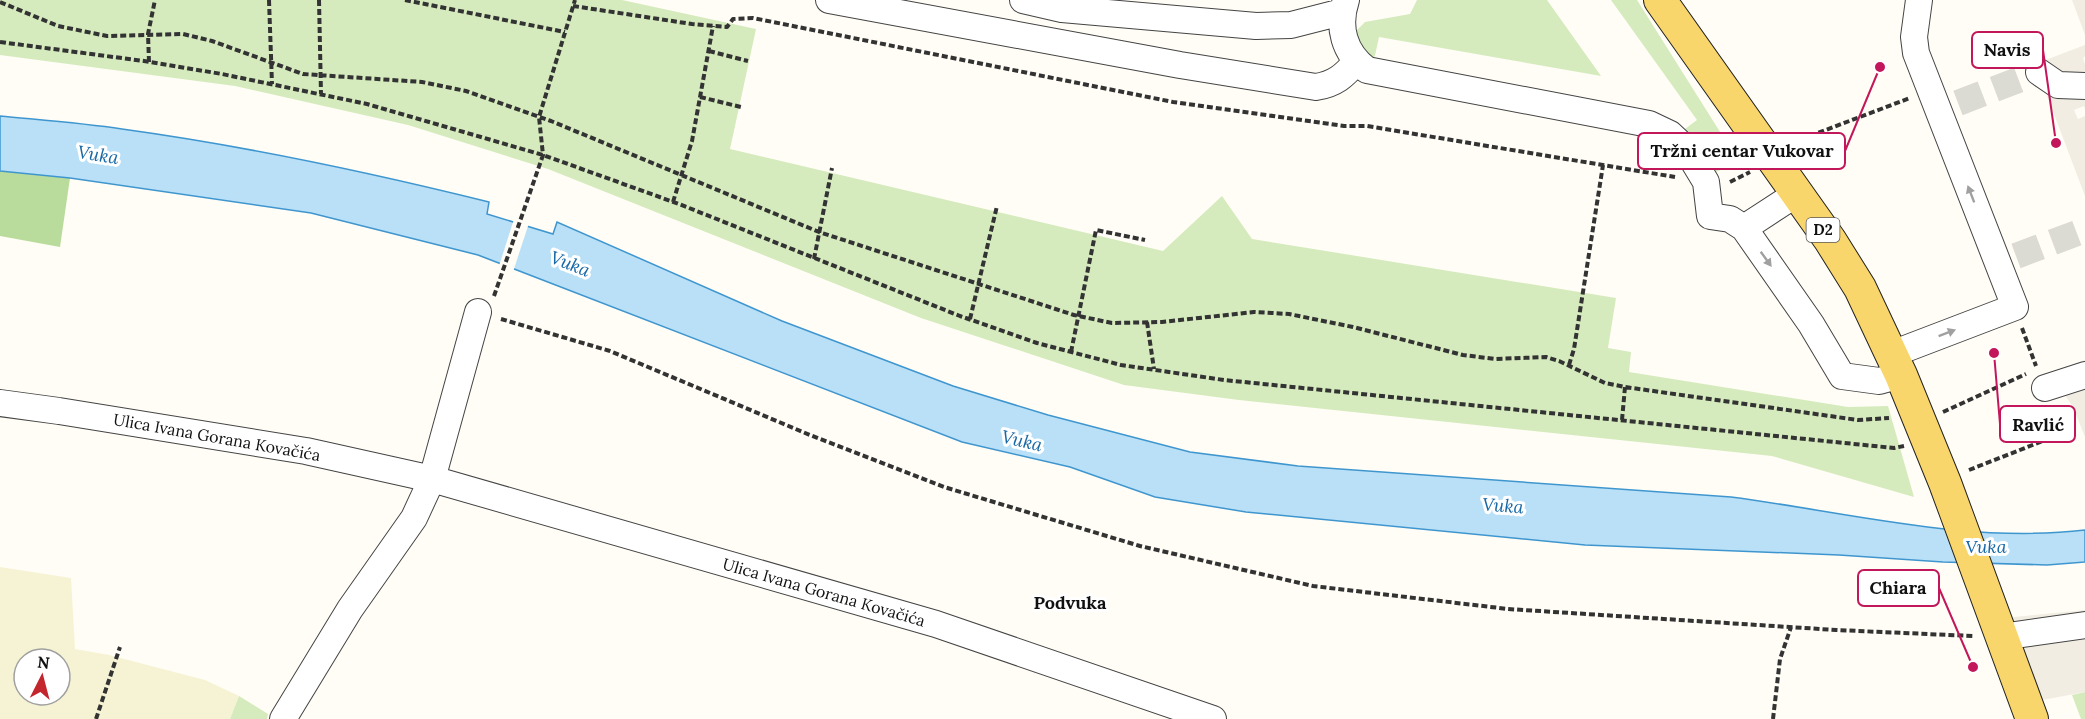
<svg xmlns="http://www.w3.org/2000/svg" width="2085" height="719" font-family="Lora,serif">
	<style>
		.farmland { fill: #f6f3d4; fill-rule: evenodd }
		.green { fill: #d5ebbd }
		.forest { fill: #b9dc9c }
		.plaza { fill: #f1ede2 }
		.water { fill: #b9e0f7; stroke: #3f96cf; stroke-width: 1.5 }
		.pier { fill: #fffdf5 }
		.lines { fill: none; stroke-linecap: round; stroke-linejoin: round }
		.minor-tunnel { stroke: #dbdad3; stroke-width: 26; stroke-dasharray: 26 13; stroke-linecap: butt }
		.minor-casing { stroke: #444; stroke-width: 28 }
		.major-casing { stroke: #222; stroke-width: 34 }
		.path { stroke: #333; stroke-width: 4; stroke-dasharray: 6 3; stroke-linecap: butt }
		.minor { stroke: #fff; stroke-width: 26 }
		.major { stroke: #f9d66b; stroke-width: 32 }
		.oneway { fill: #a0a0a0 }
		.labels { text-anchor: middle; stroke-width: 6; stroke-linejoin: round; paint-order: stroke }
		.shield { fill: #fff; stroke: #585858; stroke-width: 1.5 }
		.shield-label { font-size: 15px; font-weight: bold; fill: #111 }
		.street-label { font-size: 16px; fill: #111; stroke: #fff }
		.water-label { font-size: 18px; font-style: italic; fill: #1768a6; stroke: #fff }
		.neighbourhood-label { font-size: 18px; font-weight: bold; fill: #111; stroke: #fff }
		.leader { fill: none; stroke: #c2185b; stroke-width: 2 }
		.callout-dot { fill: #c2185b; stroke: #fff; stroke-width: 2 }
		.callout { fill: #fff; stroke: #c2185b; stroke-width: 2 }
		.callout-label { font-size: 18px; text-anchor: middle; font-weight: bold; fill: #111 }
	</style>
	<rect width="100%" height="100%" fill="#fffdf5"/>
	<!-- farmland -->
	<path class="farmland" d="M 0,567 L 71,578 L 75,649 L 109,655 L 205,680 L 239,696 L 230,719 L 0,719 ZM 24,659 L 60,659 L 60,695 L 24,695 Z"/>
	<!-- green -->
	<path class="green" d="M 0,0 L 622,0 L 756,29 L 730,149 L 1163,251 L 1222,196 L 1252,239 L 1616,298 L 1608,348 L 1631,352 L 1629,372 L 1848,407 L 1888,406 L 1914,497 L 1772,456 L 1239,400 L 1124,385 L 921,318 L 548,169 L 408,125 L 235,86 L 0,55 Z
		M 1417,0 L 1547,0 L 1601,76 L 1379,37 L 1374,60 L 1354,41 L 1356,31 L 1365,22 L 1410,14 Z
		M 1611,0 L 1637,0 L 1739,162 L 1709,175 L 1681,132 L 1697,120 Z
		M 2085,692 L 2085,719 L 2081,719 L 2072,695 Z
		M 239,696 L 268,714 L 267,719 L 230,719 Z"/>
	<!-- forest -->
	<path class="forest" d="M 0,171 L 70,178 L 60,247 L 0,236 Z"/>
	<!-- plaza -->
	<path class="plaza" d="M 2072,0 L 2085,0 L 2085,35 Z
		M 2085,45 L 2085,56 L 2083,58 L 2085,64 L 2085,109 L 2084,106 L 2074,110 L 2078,119 L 2085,116 L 2085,196 L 2035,64 Z
		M 2085,360 L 2085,437 L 2073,407 L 2057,383 L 2052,372 Z
		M 2085,610 L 2085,692 L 2026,703 L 1995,619 Z"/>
	<!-- water -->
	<path class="water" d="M 0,116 C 41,120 82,123 122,129 C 246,146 368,172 489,202 L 487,214 L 553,234 L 557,222 L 782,321 L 953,386 L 1048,415 L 1190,452 L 1298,466 L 1731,497 C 1847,512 1967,544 2085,530 L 2085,562 L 2047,565 L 1943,562 L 1839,555 L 1585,545 L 1246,512 L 1155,497 L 1070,467 L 962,442 L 478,255 L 311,213 L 70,178 L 0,171 Z"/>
	<!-- pier -->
	<path class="pier" d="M 514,219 L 529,223 L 513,272 L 499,266 Z"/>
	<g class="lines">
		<!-- minor-tunnel -->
		<path class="minor-tunnel" d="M 1958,103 L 2039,72
			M 2016,256 L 2085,230"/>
		<defs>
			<path id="minor" d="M 829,0 L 1180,65 L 1316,87 C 1335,84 1344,76 1356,62
				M 1023,0 L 1062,9 L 1256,26 L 1291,25 L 1342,12
				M 1346,0 C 1337,27 1344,53 1367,70 L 1649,124 L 1670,134 L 1686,149 L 1706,182 L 1710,216 L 1730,219 L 1744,228
				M 2039,72 L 2058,85 L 2085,86
				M 1796,194 L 1744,228 L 1811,324 L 1842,376 L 1879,381 L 1901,375
				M 1892,354 L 2015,307 L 1916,53 L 1914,37 L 1919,0
				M 2045,388 L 2085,375
				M 0,403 L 59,411 L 306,451 L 432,479 L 936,624 L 1213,719
				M 2001,637 L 2085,625
				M 283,719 L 350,609 L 414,518 L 432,479 L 478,312"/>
			<path id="major" d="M 1660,0 L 1830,240 L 1860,288 L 1901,375 L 1945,483 L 2032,719"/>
		</defs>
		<!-- minor casing -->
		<use href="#minor" class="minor-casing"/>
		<!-- major casing -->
		<use href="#major" class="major-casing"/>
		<!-- path -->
		<path class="path" d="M 269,0 L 272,84
			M 319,0 L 321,94
			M 405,0 L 565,32
			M 0,2 L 58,26 L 107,36 L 183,34 L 212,41 L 303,74 L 422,82 L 466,91 L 551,121 L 819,232 L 1074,315 L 1112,323 L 1162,322 L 1254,312 L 1289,314 L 1353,327 L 1463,355 L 1495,359 L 1546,357 L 1559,361 L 1605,383 L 1625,387 L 1858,420 L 1889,418
			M 573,6 L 692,24 L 727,27 L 733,19 L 753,18 L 1173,102 L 1344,126 L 1367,126 L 1675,177
			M 0,42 L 144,61 L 222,74 L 367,104 L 543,155 L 679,204 L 960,316 L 1037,343 L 1121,365 L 1224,380 L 1894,448 L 1904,446
			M 709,51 L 748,61
			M 149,62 L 148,34 L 155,0
			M 700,97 L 741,107
			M 1795,146 L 1815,134 L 1910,98
			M 1730,182 L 1750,172
			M 673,202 L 692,141 L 713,26
			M 814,259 L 832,168
			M 494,296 L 543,155 L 539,117 L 575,0
			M 501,319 L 610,351 L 810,435 L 944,487 L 1140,546 L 1313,586 L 1508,609 L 1836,630 L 1973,636
			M 970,319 L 997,206
			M 1147,322 L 1154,369
			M 2022,328 L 2036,366
			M 1071,352 L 1096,230 L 1145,240
			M 1569,365 L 1574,349 L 1603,165
			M 1943,412 L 2026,374
			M 1622,420 L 1625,387
			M 1969,470 L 2058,435 L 2051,410
			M 96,719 L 120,647
			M 1773,719 L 1780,659 L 1791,627"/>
		<!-- minor -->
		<use href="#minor" class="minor"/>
		<!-- major -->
		<use href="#major" class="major"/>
	</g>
	<!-- one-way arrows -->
	<defs><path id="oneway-solid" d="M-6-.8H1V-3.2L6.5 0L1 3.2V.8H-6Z" transform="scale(1.5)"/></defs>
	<g class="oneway">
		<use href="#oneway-solid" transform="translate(1971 194) rotate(-111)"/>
		<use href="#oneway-solid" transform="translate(1766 259) rotate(54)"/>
		<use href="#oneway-solid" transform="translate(1947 333) rotate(-21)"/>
	</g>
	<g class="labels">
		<!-- shield labels -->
		<rect class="shield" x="1806.5" y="218" width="33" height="24" rx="4.5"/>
		<g class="shield-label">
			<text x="1823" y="235">D2</text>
		</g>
		<!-- street labels -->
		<g class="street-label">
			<text transform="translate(217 437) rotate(10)" y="6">Ulica Ivana Gorana Kovačića</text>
			<text transform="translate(824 592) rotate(16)" y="6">Ulica Ivana Gorana Kovačića</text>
		</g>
		<!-- water labels -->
		<g class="water-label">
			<text transform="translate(98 155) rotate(9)" y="6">Vuka</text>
			<text transform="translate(570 264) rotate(21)" y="6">Vuka</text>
			<text transform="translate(1022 441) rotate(13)" y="6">Vuka</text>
			<text transform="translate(1503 506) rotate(4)" y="6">Vuka</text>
			<text x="1986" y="553">Vuka</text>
		</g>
		<!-- neighbourhood labels -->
		<g class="neighbourhood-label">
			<text x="1070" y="609">Podvuka</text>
		</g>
	</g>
	<!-- callouts -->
	<path class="leader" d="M2056 143L2043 50M1880 67L1845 151M1994 353L2000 424M1973 667L1939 588"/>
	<g class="callout-dot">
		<circle cx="2056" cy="143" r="6"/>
		<circle cx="1880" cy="67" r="6"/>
		<circle cx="1994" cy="353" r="6"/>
		<circle cx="1973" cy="667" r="6"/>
	</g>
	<g class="callout">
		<rect x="1972" y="32" width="71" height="36" rx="6"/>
		<rect x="1638" y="133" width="207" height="36" rx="6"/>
		<rect x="2000" y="406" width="75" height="36" rx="6"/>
		<rect x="1858" y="570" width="81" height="36" rx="6"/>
	</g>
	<g class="callout-label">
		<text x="2007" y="56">Navis</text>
		<text x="1742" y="157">Tržni centar Vukovar</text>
		<text x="2038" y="431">Ravlić</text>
		<text x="1898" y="594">Chiara</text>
	</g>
	<!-- north arrow -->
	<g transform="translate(42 677) rotate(6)"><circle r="28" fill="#ffffff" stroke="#a0a0a0" stroke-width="1.5"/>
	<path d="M0-4.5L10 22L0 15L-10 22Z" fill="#c4262e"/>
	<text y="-9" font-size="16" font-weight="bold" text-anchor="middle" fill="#111111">N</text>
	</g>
</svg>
